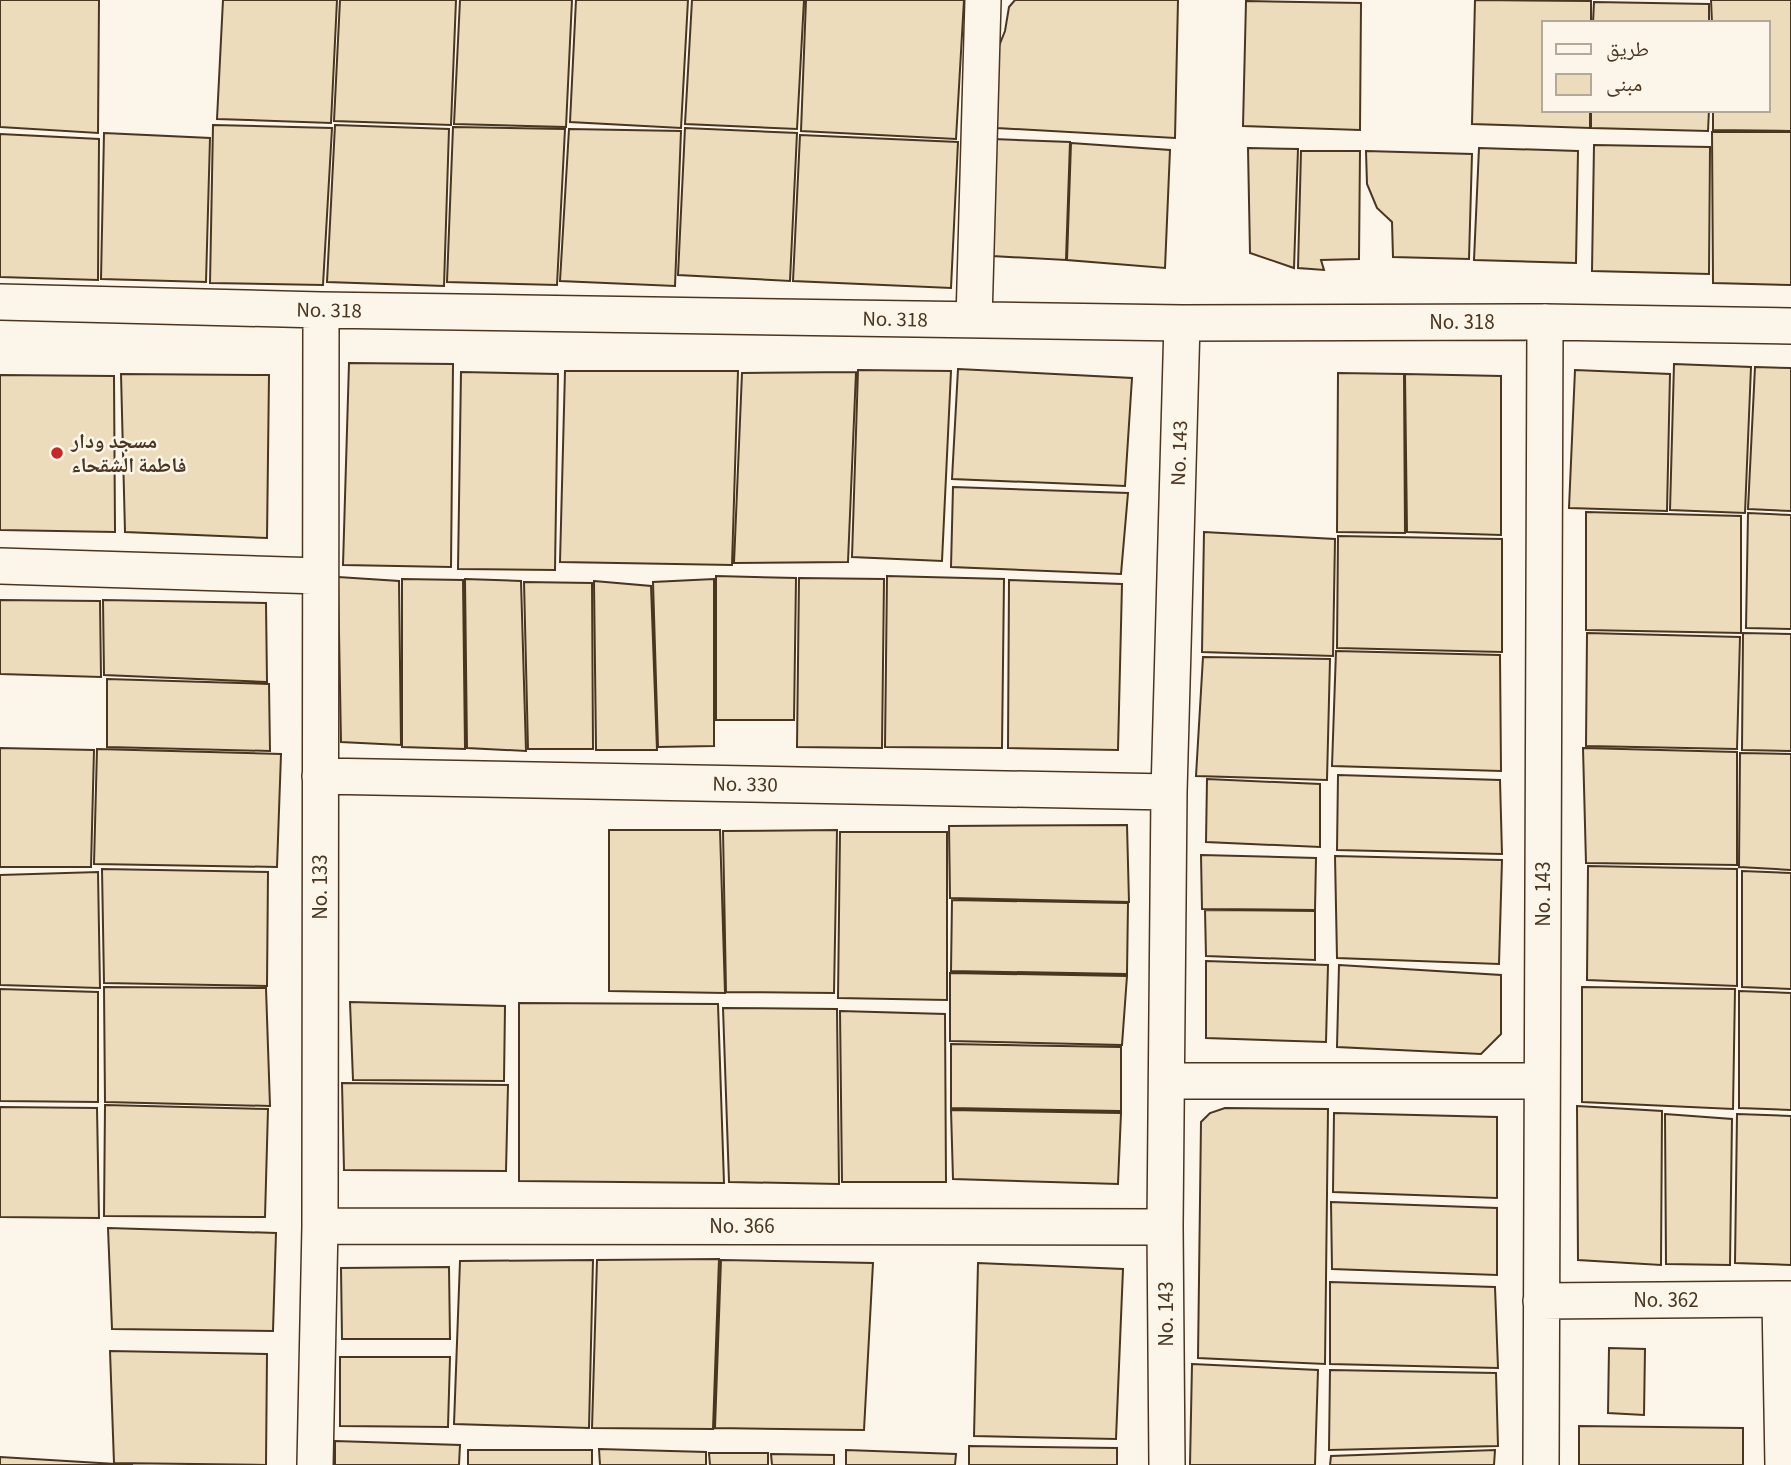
<svg xmlns="http://www.w3.org/2000/svg" width="1791" height="1465" font-family="'Source Sans 3','Noto Naskh Arabic',sans-serif">
	<style>
		.building { fill: #ecdcbc; stroke: #4a3520; stroke-width: 2 }
		.lines { fill: none; stroke-linecap: round; stroke-linejoin: round }
		.minor-casing { stroke: #4a3520; stroke-width: 38 }
		.minor { stroke: #fbf6e9; stroke-width: 35 }
		.poi-dot { fill: #c62828; stroke: #fbf6e9; stroke-width: 2.5 }
		.labels { text-anchor: middle; stroke-width: 5; stroke-linejoin: round; paint-order: stroke }
		.street-label { font-size: 21px; fill: #4a3520; stroke: #fbf6e9 }
		.poi-label { font-size: 21px; font-weight: bold; fill: #4a3520; stroke: #fbf6e9; text-anchor: start }
	</style>
	<rect width="100%" height="100%" fill="#fbf6e9"/>
	<!-- building -->
	<path class="building" d="M 0,0 L 99,0 L 98,133 L 0,127 Z
		M 223,0 L 337,0 L 331,123 L 217,119 Z
		M 340,0 L 456,0 L 451,125 L 334,121 Z
		M 460,0 L 572,0 L 566,127 L 454,124 Z
		M 576,0 L 688,0 L 681,128 L 570,122 Z
		M 692,0 L 804,0 L 797,129 L 685,124 Z
		M 806,0 L 964,0 L 956,139 L 801,131 Z
		M 1015,0 L 1178,0 L 1175,138 L 997,128 L 995,56 L 1005,31 L 1009,7 Z
		M 1475,0 L 1591,1 L 1591,23 L 1544,23 L 1544,110 L 1590,110 L 1590,128 L 1472,124 Z
		M 1711,0 L 1791,0 L 1791,131 L 1713,130 L 1713,110 L 1768,110 L 1768,23 L 1712,23 Z
		M 1246,1 L 1361,3 L 1360,130 L 1243,126 Z
		M 1594,2 L 1709,4 L 1709,23 L 1593,23 Z
		M 1591,110 L 1709,110 L 1708,131 L 1591,128 Z
		M 213,125 L 332,128 L 323,285 L 210,283 Z
		M 335,125 L 449,129 L 444,286 L 327,282 Z
		M 453,127 L 565,129 L 557,285 L 447,282 Z
		M 685,128 L 797,133 L 790,281 L 678,275 Z
		M 569,129 L 681,131 L 675,286 L 560,281 Z
		M 1712,132 L 1791,132 L 1791,285 L 1713,283 Z
		M 104,133 L 210,138 L 206,282 L 101,279 Z
		M 0,134 L 99,139 L 98,280 L 0,277 Z
		M 800,135 L 958,142 L 951,288 L 793,281 Z
		M 993,139 L 1070,142 L 1066,260 L 992,256 Z
		M 1071,143 L 1170,150 L 1165,268 L 1067,260 Z
		M 1594,145 L 1710,147 L 1709,274 L 1592,271 Z
		M 1248,148 L 1298,149 L 1294,268 L 1250,253 Z
		M 1479,148 L 1578,151 L 1576,263 L 1474,260 Z
		M 1301,151 L 1360,151 L 1359,259 L 1321,260 L 1324,270 L 1298,268 Z
		M 1366,151 L 1472,154 L 1469,259 L 1393,257 L 1392,222 L 1377,208 L 1367,184 Z
		M 349,363 L 453,364 L 451,567 L 343,565 Z
		M 1674,364 L 1751,367 L 1745,513 L 1670,510 Z
		M 1755,367 L 1791,368 L 1791,511 L 1748,509 Z
		M 958,369 L 1132,378 L 1125,486 L 952,479 Z
		M 858,370 L 951,371 L 942,561 L 852,557 Z
		M 1575,370 L 1670,374 L 1667,511 L 1569,508 Z
		M 565,371 L 738,371 L 732,565 L 560,562 Z
		M 461,372 L 558,374 L 555,570 L 458,569 Z
		M 856,372 L 848,562 L 734,563 L 742,373 Z
		M 1338,373 L 1404,374 L 1405,533 L 1337,532 Z
		M 121,374 L 269,375 L 267,538 L 125,532 Z
		M 1405,374 L 1501,376 L 1501,535 L 1407,532 Z
		M 0,375 L 114,376 L 115,532 L 0,530 Z
		M 953,487 L 1128,493 L 1121,574 L 951,567 Z
		M 1586,512 L 1741,516 L 1741,633 L 1586,630 Z
		M 1748,513 L 1791,515 L 1791,629 L 1746,628 Z
		M 1204,532 L 1335,539 L 1333,656 L 1202,652 Z
		M 1338,536 L 1502,539 L 1502,652 L 1337,648 Z
		M 716,576 L 796,578 L 794,720 L 716,720 Z
		M 887,576 L 1004,579 L 1002,748 L 885,747 Z
		M 338,577 L 399,581 L 401,745 L 341,742 Z
		M 799,578 L 884,579 L 882,748 L 797,747 Z
		M 402,579 L 463,580 L 465,749 L 402,747 Z
		M 465,579 L 521,581 L 526,751 L 467,748 Z
		M 714,579 L 714,746 L 658,747 L 653,582 Z
		M 1009,580 L 1122,584 L 1118,750 L 1008,748 Z
		M 594,581 L 651,586 L 657,750 L 596,750 Z
		M 524,582 L 592,583 L 593,749 L 528,749 Z
		M 0,600 L 100,601 L 101,677 L 0,674 Z
		M 103,600 L 266,603 L 267,682 L 104,675 Z
		M 1587,633 L 1740,637 L 1737,749 L 1586,746 Z
		M 1743,633 L 1791,634 L 1791,751 L 1742,750 Z
		M 1336,651 L 1500,655 L 1501,771 L 1332,766 Z
		M 1203,657 L 1330,659 L 1327,780 L 1196,776 Z
		M 107,679 L 269,684 L 270,751 L 107,747 Z
		M 0,748 L 94,750 L 91,867 L 0,867 Z
		M 1583,748 L 1737,752 L 1737,865 L 1586,863 Z
		M 97,749 L 281,754 L 277,867 L 94,864 Z
		M 1740,753 L 1791,754 L 1791,870 L 1739,867 Z
		M 1338,775 L 1500,780 L 1502,854 L 1337,850 Z
		M 1207,779 L 1320,784 L 1320,847 L 1206,842 Z
		M 1127,825 L 1129,902 L 950,898 L 949,826 Z
		M 609,830 L 720,830 L 725,993 L 609,991 Z
		M 837,830 L 834,993 L 726,992 L 723,831 Z
		M 840,832 L 947,832 L 947,1000 L 838,998 Z
		M 1201,855 L 1316,858 L 1315,910 L 1202,909 Z
		M 1335,856 L 1502,860 L 1499,964 L 1337,958 Z
		M 1588,866 L 1737,869 L 1737,986 L 1587,980 Z
		M 102,869 L 268,872 L 267,986 L 104,983 Z
		M 1742,871 L 1791,873 L 1791,989 L 1742,987 Z
		M 98,872 L 100,988 L 0,985 L 0,875 Z
		M 952,900 L 1128,903 L 1127,974 L 951,971 Z
		M 1205,910 L 1315,911 L 1315,960 L 1206,956 Z
		M 1206,961 L 1328,965 L 1326,1042 L 1206,1038 Z
		M 1339,965 L 1501,975 L 1501,1034 L 1481,1054 L 1337,1047 Z
		M 950,973 L 1127,976 L 1122,1045 L 950,1041 Z
		M 104,987 L 266,988 L 270,1106 L 105,1102 Z
		M 1582,987 L 1735,989 L 1733,1109 L 1582,1102 Z
		M 0,989 L 98,992 L 98,1102 L 0,1101 Z
		M 1739,991 L 1791,993 L 1791,1110 L 1739,1108 Z
		M 350,1002 L 505,1006 L 504,1081 L 353,1080 Z
		M 519,1003 L 718,1004 L 724,1183 L 519,1181 Z
		M 723,1008 L 837,1009 L 839,1184 L 729,1182 Z
		M 840,1011 L 945,1014 L 946,1182 L 842,1182 Z
		M 951,1044 L 1121,1047 L 1121,1111 L 951,1108 Z
		M 342,1083 L 508,1085 L 506,1171 L 344,1170 Z
		M 105,1105 L 268,1109 L 265,1217 L 104,1216 Z
		M 1577,1106 L 1662,1111 L 1661,1265 L 1578,1260 Z
		M 0,1107 L 97,1108 L 99,1218 L 0,1217 Z
		M 1225,1108 L 1328,1109 L 1325,1364 L 1198,1358 L 1201,1122 L 1210,1113 Z
		M 951,1110 L 1121,1113 L 1118,1184 L 953,1179 Z
		M 1334,1113 L 1497,1117 L 1497,1198 L 1333,1192 Z
		M 1665,1114 L 1732,1119 L 1730,1265 L 1666,1264 Z
		M 1737,1114 L 1791,1116 L 1791,1265 L 1735,1263 Z
		M 1331,1202 L 1497,1208 L 1497,1275 L 1332,1269 Z
		M 108,1228 L 276,1233 L 273,1331 L 112,1329 Z
		M 719,1259 L 713,1429 L 592,1428 L 597,1260 Z
		M 593,1260 L 589,1428 L 454,1424 L 460,1261 Z
		M 721,1260 L 873,1263 L 864,1430 L 715,1428 Z
		M 978,1263 L 1123,1269 L 1116,1439 L 974,1436 Z
		M 449,1267 L 450,1339 L 342,1339 L 341,1268 Z
		M 1330,1282 L 1495,1287 L 1498,1368 L 1330,1364 Z
		M 1609,1348 L 1645,1349 L 1644,1415 L 1608,1413 Z
		M 110,1351 L 267,1354 L 266,1465 L 114,1463 Z
		M 340,1357 L 450,1357 L 448,1427 L 340,1426 Z
		M 1192,1364 L 1318,1370 L 1315,1465 L 1190,1465 Z
		M 1330,1370 L 1496,1373 L 1498,1446 L 1329,1450 Z
		M 1579,1426 L 1743,1428 L 1743,1465 L 1579,1465 Z
		M 335,1441 L 460,1445 L 459,1465 L 335,1465 Z
		M 969,1446 L 1117,1448 L 1117,1465 L 969,1465 Z
		M 599,1449 L 706,1452 L 706,1465 L 600,1465 Z
		M 468,1450 L 592,1450 L 592,1465 L 468,1465 Z
		M 846,1450 L 956,1454 L 955,1465 L 846,1465 Z
		M 1495,1450 L 1494,1465 L 1330,1465 L 1331,1456 Z
		M 709,1453 L 768,1453 L 768,1465 L 710,1465 Z
		M 771,1454 L 834,1455 L 834,1465 L 772,1465 Z
		M 0,1457 L 133,1465 L 0,1465 Z"/>
	<g class="lines">
		<defs>
			<path id="minor" d="M 0,302 L 321,310 L 1182,323 L 1545,322 L 1791,326
				M 974,320 L 983,0
				M 0,566 L 320,576
				M 320,776 L 1169,792
				M 1167,1081 L 1542,1081
				M 320,1226 L 1165,1227
				M 1780,1300 L 1783,1465
				M 1541,1301 L 1791,1299
				M 315,1465 L 320,1226 L 321,310
				M 1167,1465 L 1165,1227 L 1169,792 L 1182,323
				M 1541,1465 L 1545,322"/>
		</defs>
		<!-- minor casing -->
		<use href="#minor" class="minor-casing"/>
		<!-- minor -->
		<use href="#minor" class="minor"/>
	</g>
	<!-- markers -->
	<circle class="poi-dot" cx="57" cy="453" r="7"/>
	<g class="labels">
		<!-- street labels -->
		<g class="street-label">
			<text transform="translate(329 310) rotate(1)" y="7">No. 318</text>
			<text transform="translate(895 319) rotate(1)" y="7">No. 318</text>
			<text x="1462" y="329">No. 318</text>
			<text transform="translate(1179 453) rotate(-88)" y="7">No. 143</text>
			<text transform="translate(745 784) rotate(1)" y="7">No. 330</text>
			<text transform="translate(320 887) rotate(-90)" y="7">No. 133</text>
			<text transform="translate(1543 894) rotate(-90)" y="7">No. 143</text>
			<text x="742" y="1233">No. 366</text>
			<text x="1666" y="1307">No. 362</text>
			<text transform="translate(1166 1314) rotate(-90)" y="7">No. 143</text>
		</g>
		<!-- poi labels -->
		<g class="poi-label">
			<text x="71" y="448">مسجد ودار<tspan x="71" dy="24">فاطمة الشقحاء</tspan></text>
		</g>
	</g>
	<!-- legend -->
	<rect x="1542" y="21" width="228" height="91" fill="#fbf6e9" stroke="#b4a999" stroke-width="2"/>
	<rect x="1556" y="44" width="35" height="10" fill="#fbf6e9" stroke="#b4a999" stroke-width="2"/>
	<text x="1606" y="56" font-size="21" fill="#4a3520">طريق</text>
	<rect x="1556" y="74" width="35" height="21" fill="#ecdcbc" stroke="#b4a999" stroke-width="2"/>
	<text x="1606" y="91" font-size="21" fill="#4a3520">مبنى</text>
</svg>
